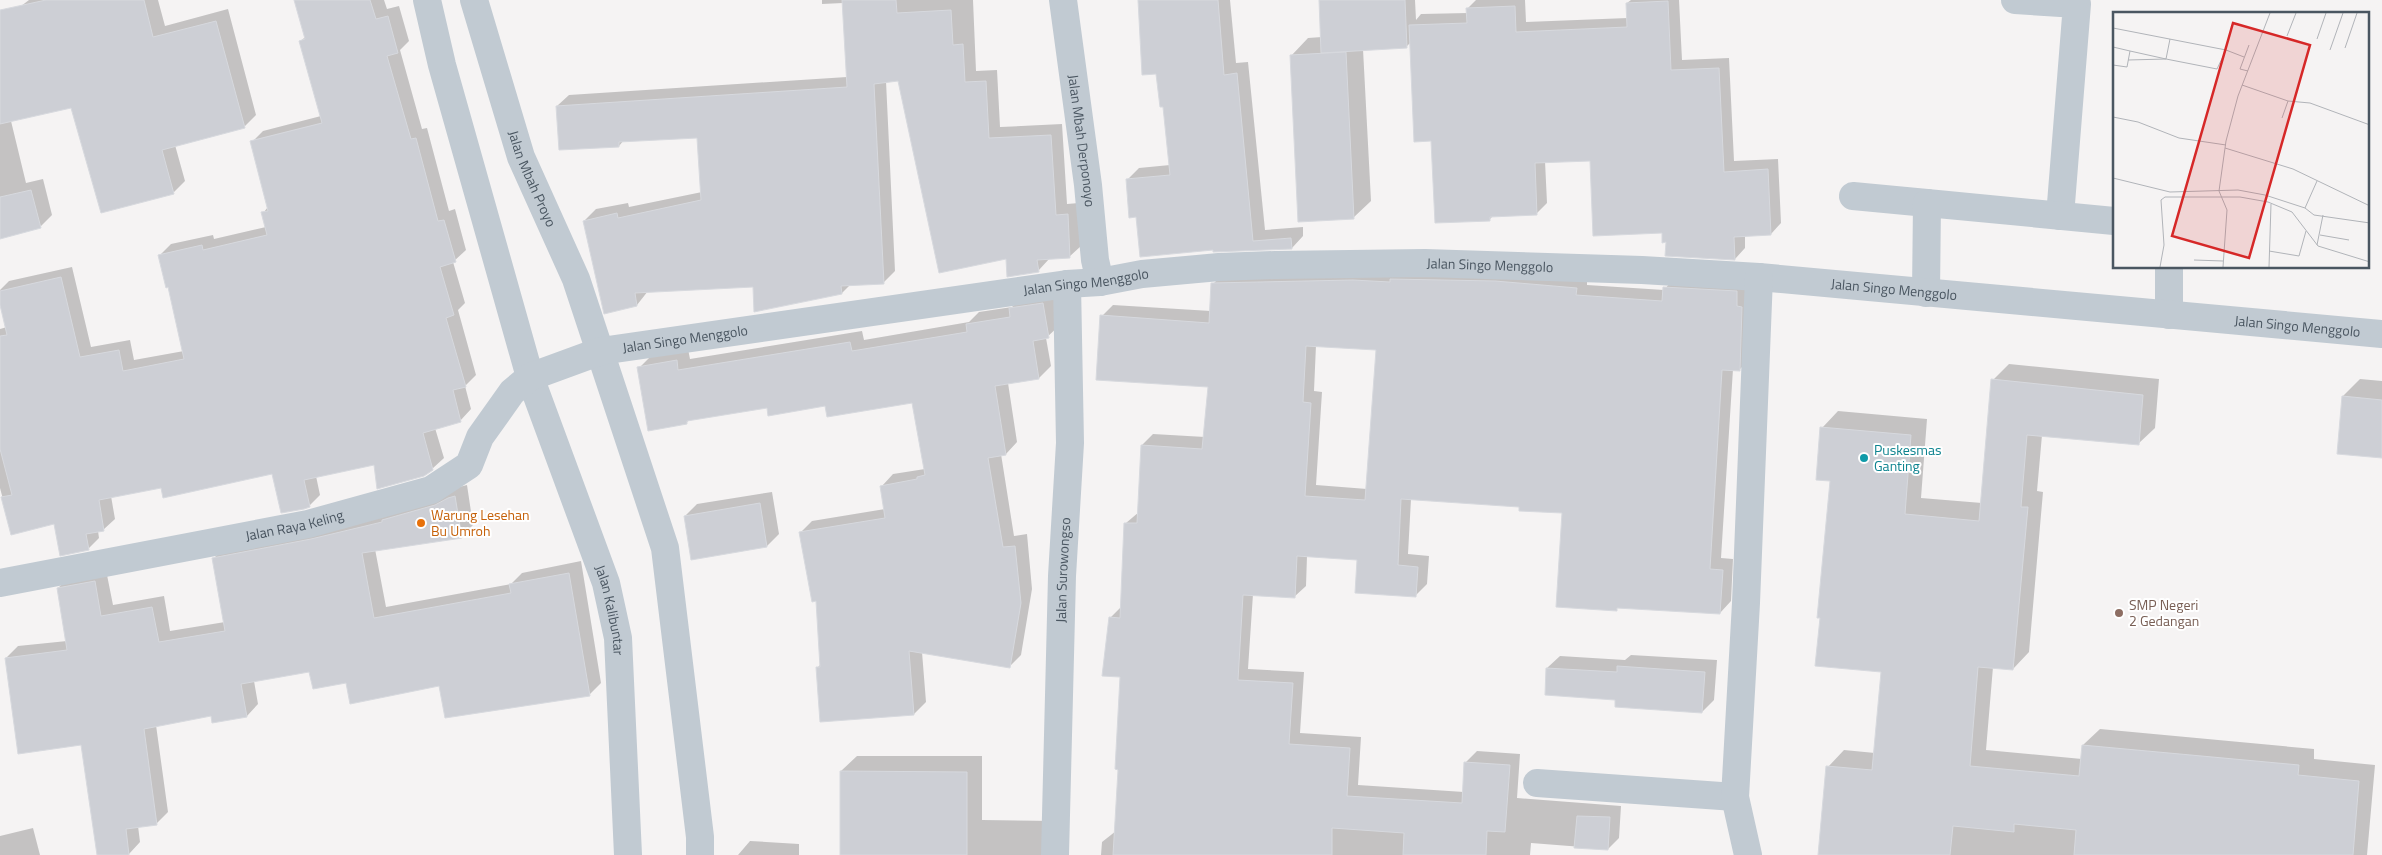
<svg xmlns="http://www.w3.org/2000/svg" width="2382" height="855" font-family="'Titillium Web',sans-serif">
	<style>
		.shadow { fill: #0003; fill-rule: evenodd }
		.building { fill: #cdcfd5; stroke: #d7d9de; fill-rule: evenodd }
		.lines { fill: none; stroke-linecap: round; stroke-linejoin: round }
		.minor { stroke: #c1cad2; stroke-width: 28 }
		.culture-dot { fill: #0f9aa8; stroke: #fff; stroke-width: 2 }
		.food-dot { fill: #e8710a; stroke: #fff; stroke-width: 2 }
		.education-dot { fill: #8d6e63; stroke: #fff; stroke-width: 2 }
		.labels { text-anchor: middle; stroke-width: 4; stroke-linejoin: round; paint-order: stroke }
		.street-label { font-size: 14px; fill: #4a5661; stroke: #fff }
		.culture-label { font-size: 14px; fill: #0d838f; stroke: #fff; text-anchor: start }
		.food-label { font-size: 14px; fill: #c56008; stroke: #fff; text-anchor: start }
		.education-label { font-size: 14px; fill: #785e54; stroke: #fff; text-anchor: start }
		.inset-road { fill: none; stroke: #b1b4b9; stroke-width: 1 }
		.view { fill: #d62828; fill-opacity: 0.15; stroke: #d62828; stroke-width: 2.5 }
		.inset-edge { fill: none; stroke: #4a5661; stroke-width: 2.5 }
	</style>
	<rect width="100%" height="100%" fill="#f5f3f3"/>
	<!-- shadow -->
	<path class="shadow" d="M 29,0 L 158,0 L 165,26 L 228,9 L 256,115 L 244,127 L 175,145 L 185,181 L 173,193 L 71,106 L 11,121 L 26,183 L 43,179 L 52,215 L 40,227 L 0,238 L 0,22 Z
		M 300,0 L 384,0 L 387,9 L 399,6 L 409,41 L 400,50 L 422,129 L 427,128 L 449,211 L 455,209 L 466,250 L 453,262 L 465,303 L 458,310 L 476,375 L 465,386 L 471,409 L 460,421 L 435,428 L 444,458 L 432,469 L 375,463 L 316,476 L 320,495 L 309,506 L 273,472 L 162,486 L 111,496 L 115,519 L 103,530 L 98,531 L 99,538 L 88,549 L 55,522 L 12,533 L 0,488 L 0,329 L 7,327 L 0,300 L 0,290 L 9,281 L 72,267 L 91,347 L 130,340 L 134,360 L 184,351 L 169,286 L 160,255 L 171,244 L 213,235 L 214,239 L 266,227 L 263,213 L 268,207 L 252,142 L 263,131 L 321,116 L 301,41 L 305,37 Z
		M 822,0 L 973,0 L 976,71 L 997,70 L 1000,127 L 1062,124 L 1067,204 L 1079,203 L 1081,246 L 1069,257 L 1050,258 L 1038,271 L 1008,257 L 899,79 L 886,81 L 895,271 L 883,283 L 850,285 L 842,293 L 754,286 L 648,291 L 637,305 L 605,312 L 584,221 L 596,209 L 628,203 L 629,207 L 702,192 L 698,137 L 624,140 L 619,146 L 557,106 L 569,95 L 847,77 L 843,3 L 822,4 Z
		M 1138,0 L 1230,0 L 1236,63 L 1248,62 L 1265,230 L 1303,227 L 1303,236 L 1292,248 L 1215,251 L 1137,216 L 1127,180 L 1139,168 L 1170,165 L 1164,106 Z
		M 1320,0 L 1415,0 L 1416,20 L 1421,14 L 1468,13 L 1468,8 L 1476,0 L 1525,0 L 1526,22 L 1628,18 L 1627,3 L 1631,0 L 1679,0 L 1682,60 L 1729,58 L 1734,161 L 1778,159 L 1781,223 L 1771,234 L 1745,235 L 1745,248 L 1735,259 L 1667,241 L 1663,232 L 1591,160 L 1545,161 L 1547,203 L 1536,214 L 1494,215 L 1490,219 L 1432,140 L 1411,42 L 1406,47 L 1363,49 L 1371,201 L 1353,218 L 1291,56 L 1308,38 L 1322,37 Z
		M 1224,273 L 1587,277 L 1587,285 L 1664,290 L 1676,276 L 1747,280 L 1750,359 L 1739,370 L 1733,369 L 1721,558 L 1733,559 L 1731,601 L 1720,613 L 1619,607 L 1616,609 L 1563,512 L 1520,506 L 1411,499 L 1408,554 L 1429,556 L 1427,584 L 1415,596 L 1359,559 L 1307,556 L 1306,586 L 1294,597 L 1253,594 L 1248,669 L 1304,672 L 1300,733 L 1361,737 L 1358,785 L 1464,792 L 1466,762 L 1477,751 L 1520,754 L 1517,798 L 1621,806 L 1619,838 L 1608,849 L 1531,843 L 1530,855 L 1101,855 L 1102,842 L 1116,831 L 1120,768 L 1121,676 L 1110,618 L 1122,606 L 1126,523 L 1139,512 L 1142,445 L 1153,434 L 1205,437 L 1209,386 L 1102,316 L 1113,305 L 1211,311 L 1213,284 ZM 1316,345 L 1378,349 L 1367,489 L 1316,485 L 1322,392 L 1314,391 Z
		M 1055,292 L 1060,325 L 1046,338 L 1051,366 L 1039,378 L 1008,383 L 1017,442 L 1006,454 L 1001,454 L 1014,536 L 1027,534 L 1032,589 L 1021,655 L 1009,667 L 922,652 L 926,702 L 914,714 L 817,668 L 821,664 L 817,599 L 800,533 L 812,521 L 885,509 L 882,486 L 893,474 L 925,469 L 913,402 L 768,407 L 689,420 L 686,423 L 639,368 L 651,356 L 688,349 L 690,359 L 862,331 L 864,340 L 969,322 L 979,312 L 1012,307 L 1022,297 Z
		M 2009,364 L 2159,379 L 2155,428 L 2138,444 L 2042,435 L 2037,491 L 2043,492 L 2029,652 L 2013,669 L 1993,667 L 1986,750 L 2082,759 L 2083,745 L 2100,729 L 2314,749 L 2314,759 L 2375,765 L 2367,855 L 1820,855 L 1828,767 L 1844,750 L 1875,753 L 1882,671 L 1831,480 L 1822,428 L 1838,411 L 1927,419 L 1921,498 L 1982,503 L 1993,380 Z
		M 2360,379 L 2382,381 L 2382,457 L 2343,396 Z
		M 467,485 L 473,525 L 461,537 L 375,549 L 386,607 L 511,584 L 522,573 L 581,561 L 601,683 L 589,695 L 440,685 L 347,682 L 310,670 L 254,681 L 258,704 L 247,716 L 212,714 L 156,725 L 168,812 L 156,824 L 138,826 L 140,842 L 129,854 L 98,855 L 82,744 L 6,658 L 18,646 L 67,641 L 58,588 L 70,577 L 106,570 L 113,605 L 164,596 L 170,631 L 225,622 L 213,559 L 225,547 Z
		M 772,492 L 779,534 L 767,546 L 685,516 L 697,504 Z
		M 1631,655 L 1717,660 L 1714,700 L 1702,712 L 1616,699 L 1547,668 L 1560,656 L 1625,660 Z
		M 857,756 L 982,756 L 982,820 L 1054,821 L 1054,855 L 856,855 L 841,771 Z
		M 33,828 L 40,855 L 0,855 L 0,836 Z
		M 750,841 L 799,844 L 799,855 L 738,855 Z"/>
	<!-- building -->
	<path class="building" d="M 46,0 L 144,0 L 153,37 L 216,21 L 245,128 L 162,150 L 174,194 L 101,213 L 71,108 L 0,124 L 0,10 Z
		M 294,0 L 370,0 L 376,19 L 388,16 L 398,53 L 387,56 L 411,139 L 416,138 L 438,221 L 444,220 L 456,262 L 440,267 L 454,315 L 446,318 L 466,387 L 453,390 L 461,422 L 423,433 L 433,470 L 424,476 L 377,489 L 374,465 L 304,480 L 310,507 L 304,509 L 281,513 L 272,474 L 163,498 L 161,488 L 99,500 L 104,531 L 86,534 L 89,550 L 60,556 L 54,524 L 11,535 L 1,497 L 12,495 L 0,449 L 0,336 L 7,335 L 0,305 L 0,291 L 61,277 L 80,357 L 119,350 L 123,371 L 184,359 L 168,287 L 166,288 L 158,255 L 202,245 L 203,250 L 267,235 L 261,212 L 268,211 L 250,141 L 322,123 L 299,41 L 305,39 Z
		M 842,0 L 896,0 L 897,13 L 951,10 L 953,45 L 963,44 L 965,82 L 986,81 L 989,138 L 1051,135 L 1056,215 L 1068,214 L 1070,258 L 1037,260 L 1039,272 L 1007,277 L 1006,259 L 939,273 L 898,81 L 874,84 L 884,284 L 841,286 L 842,294 L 754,312 L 753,287 L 635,293 L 637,306 L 604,314 L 583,221 L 617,213 L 618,218 L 701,200 L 697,138 L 619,142 L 619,147 L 559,150 L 556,106 L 847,87 Z
		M 1138,0 L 1218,0 L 1224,75 L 1237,73 L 1253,241 L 1291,238 L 1292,249 L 1213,252 L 1213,250 L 1140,257 L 1136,217 L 1129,218 L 1126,179 L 1170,175 L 1163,107 L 1160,107 L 1156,74 L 1142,75 Z
		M 1319,0 L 1405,0 L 1407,48 L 1321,53 Z
		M 1668,1 L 1671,70 L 1719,68 L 1724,172 L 1768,169 L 1771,235 L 1734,237 L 1735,260 L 1665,256 L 1666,242 L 1662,243 L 1662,233 L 1593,236 L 1590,161 L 1535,163 L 1537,215 L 1490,217 L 1490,221 L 1435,223 L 1431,141 L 1414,142 L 1409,25 L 1467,23 L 1466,8 L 1515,6 L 1516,32 L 1627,27 L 1626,3 Z
		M 1346,52 L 1354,219 L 1298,222 L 1290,55 Z
		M 31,190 L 41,228 L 0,239 L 0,197 Z
		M 1390,279 L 1495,281 L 1577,288 L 1576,295 L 1662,301 L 1663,287 L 1737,291 L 1737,306 L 1742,307 L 1740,371 L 1722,370 L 1710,569 L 1723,570 L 1720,614 L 1617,608 L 1617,611 L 1556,607 L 1562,513 L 1519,511 L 1519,507 L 1401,499 L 1398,565 L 1418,567 L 1416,597 L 1355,593 L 1357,560 L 1297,556 L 1295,598 L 1243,595 L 1238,680 L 1293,683 L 1289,744 L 1350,748 L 1347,796 L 1462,803 L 1464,762 L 1510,765 L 1505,832 L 1487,831 L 1486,855 L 1403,855 L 1404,833 L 1332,828 L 1332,855 L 1113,855 L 1118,770 L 1115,769 L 1120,677 L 1102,676 L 1109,617 L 1120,618 L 1124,523 L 1137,523 L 1141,445 L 1202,449 L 1208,387 L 1096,380 L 1100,315 L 1209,323 L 1211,283 L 1353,280 L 1390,282 ZM 1306,346 L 1376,350 L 1365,500 L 1305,496 L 1311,403 L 1303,402 Z
		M 1043,303 L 1049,338 L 1033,341 L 1039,379 L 995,386 L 1006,455 L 988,458 L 1003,547 L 1015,546 L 1021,603 L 1010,668 L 909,651 L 914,715 L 820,722 L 816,667 L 820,667 L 816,601 L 812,602 L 799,532 L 885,518 L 880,486 L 917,479 L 917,477 L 925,475 L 912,403 L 827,417 L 825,406 L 768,416 L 767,408 L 687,421 L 687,424 L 648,431 L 637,367 L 677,360 L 678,370 L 850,342 L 852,351 L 967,332 L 966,324 L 1010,317 L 1009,308 Z
		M 1991,379 L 2143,395 L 2139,445 L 2027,435 L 2021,507 L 2028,507 L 2013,670 L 1978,667 L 1970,766 L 2079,776 L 2082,745 L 2299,765 L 2298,775 L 2359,781 L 2353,855 L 2074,855 L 2076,830 L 2014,824 L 2014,832 L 1953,826 L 1950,855 L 1818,855 L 1826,766 L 1872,770 L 1881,672 L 1815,666 L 1820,618 L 1817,618 L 1830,481 L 1816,480 L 1820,427 L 1911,435 L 1905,514 L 1979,521 Z
		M 2342,396 L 2382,400 L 2382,458 L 2337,454 Z
		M 455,496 L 462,538 L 362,553 L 374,618 L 511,593 L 509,584 L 569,573 L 590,696 L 445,718 L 439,686 L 350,704 L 346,683 L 313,689 L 309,672 L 241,684 L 247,717 L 212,723 L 211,716 L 144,729 L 157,825 L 126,829 L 129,855 L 97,855 L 81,745 L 18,754 L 5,658 L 67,650 L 57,588 L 95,581 L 101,616 L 152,607 L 159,642 L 225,631 L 212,558 L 311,539 L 382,522 L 382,520 L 435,505 L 448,498 Z
		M 760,503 L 767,547 L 691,560 L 684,516 Z
		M 1617,666 L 1705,672 L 1702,713 L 1615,707 L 1615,700 L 1545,695 L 1546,668 L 1617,672 Z
		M 840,771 L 967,772 L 967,855 L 840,855 Z
		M 1577,816 L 1610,817 L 1608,850 L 1574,848 Z"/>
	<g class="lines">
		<!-- minor -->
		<g class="minor">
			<path id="s1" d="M 427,0 L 442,65 L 530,377 L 606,583 L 618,638 L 628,855"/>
			<path id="s2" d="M 474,0 L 521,157 L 576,279 L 665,548 L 700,837 L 700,855"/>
			<path id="s3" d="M 1063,0 L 1088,185 L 1095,260 L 1100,282"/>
			<path d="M 2015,0 L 2077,4 L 2060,216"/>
			<path d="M 1853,196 L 1927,203"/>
			<path d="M 1926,293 L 1927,203 L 2114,221"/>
			<path d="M 2169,315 L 2169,268"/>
			<path id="s4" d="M 0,583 L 308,524 L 431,490 L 469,465 L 480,437 L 512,392 L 530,377 L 601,351 L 1067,284 L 1100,282 L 1142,274 L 1219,267 L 1275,265 L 1425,263 L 1642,270 L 1759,277 L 2382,334"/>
			<path d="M 1537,783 L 1735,797"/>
			<path id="s5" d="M 1055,855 L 1062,576 L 1070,443 L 1067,284"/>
			<path d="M 1748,855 L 1735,797 L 1746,603 L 1759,277"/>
		</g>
	</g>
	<!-- markers -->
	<circle class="culture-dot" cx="1864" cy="458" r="5"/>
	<circle class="food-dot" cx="421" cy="523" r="5"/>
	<circle class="education-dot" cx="2119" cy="613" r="5"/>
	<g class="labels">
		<!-- street labels -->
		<g class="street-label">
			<text dy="5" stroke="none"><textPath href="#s3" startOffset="142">Jalan Mbah Derponoyo</textPath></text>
			<text dy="5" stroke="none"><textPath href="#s2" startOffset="188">Jalan Mbah Proyo</textPath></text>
			<text dy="5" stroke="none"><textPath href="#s4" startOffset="1566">Jalan Singo Menggolo</textPath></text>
			<text dy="5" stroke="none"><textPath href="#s4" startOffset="1161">Jalan Singo Menggolo</textPath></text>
			<text dy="5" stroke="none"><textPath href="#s4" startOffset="1971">Jalan Singo Menggolo</textPath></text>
			<text dy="5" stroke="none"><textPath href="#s4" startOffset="2376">Jalan Singo Menggolo</textPath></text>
			<text dy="5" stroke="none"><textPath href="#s4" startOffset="756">Jalan Singo Menggolo</textPath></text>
			<text dy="5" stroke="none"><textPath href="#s4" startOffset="300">Jalan Raya Keling</textPath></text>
			<text dy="5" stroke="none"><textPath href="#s5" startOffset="285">Jalan Surowongso</textPath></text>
			<text dy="5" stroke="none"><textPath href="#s1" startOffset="638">Jalan Kalibuntar</textPath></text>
		</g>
		<!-- culture labels -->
		<g class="culture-label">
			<text x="1874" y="455">Puskesmas<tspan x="1874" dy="16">Ganting</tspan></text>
		</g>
		<!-- food labels -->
		<g class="food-label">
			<text x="431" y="520">Warung Lesehan<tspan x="431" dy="16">Bu Umroh</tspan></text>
		</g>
		<!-- education labels -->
		<g class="education-label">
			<text x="2129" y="610">SMP Negeri<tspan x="2129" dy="16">2 Gedangan</tspan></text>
		</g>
	</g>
	<!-- overview -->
	<g transform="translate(2113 12)">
		<rect width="256" height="256" fill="#f5f3f3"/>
		<path class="inset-road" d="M 0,16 L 113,38M 174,24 L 183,1M 57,27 L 53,47 L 104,57 L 113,38 L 131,45M 204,27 L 213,1M 0,35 L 17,39 L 14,55 L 0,53M 232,36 L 244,1M 217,38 L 230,1M 15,48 L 53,47 L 17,39M 135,59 L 127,57 L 136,33M 129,73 L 175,89 L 197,91 L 257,113M 0,105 L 25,110 L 66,126 L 113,133M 169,106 L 175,89M 112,136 L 180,157 L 257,194M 0,166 L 57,180 L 125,178 L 152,183 L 192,196 L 201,203 L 257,211M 192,196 L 204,169M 207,223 L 236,228M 204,233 L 210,203M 156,239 L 186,244 L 193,219M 81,248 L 110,249M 47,255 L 51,233 L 48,188 L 52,185 L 127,185 L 155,190 L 179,200 L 205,234 L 257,250M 110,255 L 114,198 L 106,179 L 113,129 L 125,84 L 157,1M 156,255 L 158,192"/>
		<path class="view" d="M 120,11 L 197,33 L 136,246 L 59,224 Z"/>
		<rect width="256" height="256" class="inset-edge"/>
	</g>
</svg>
